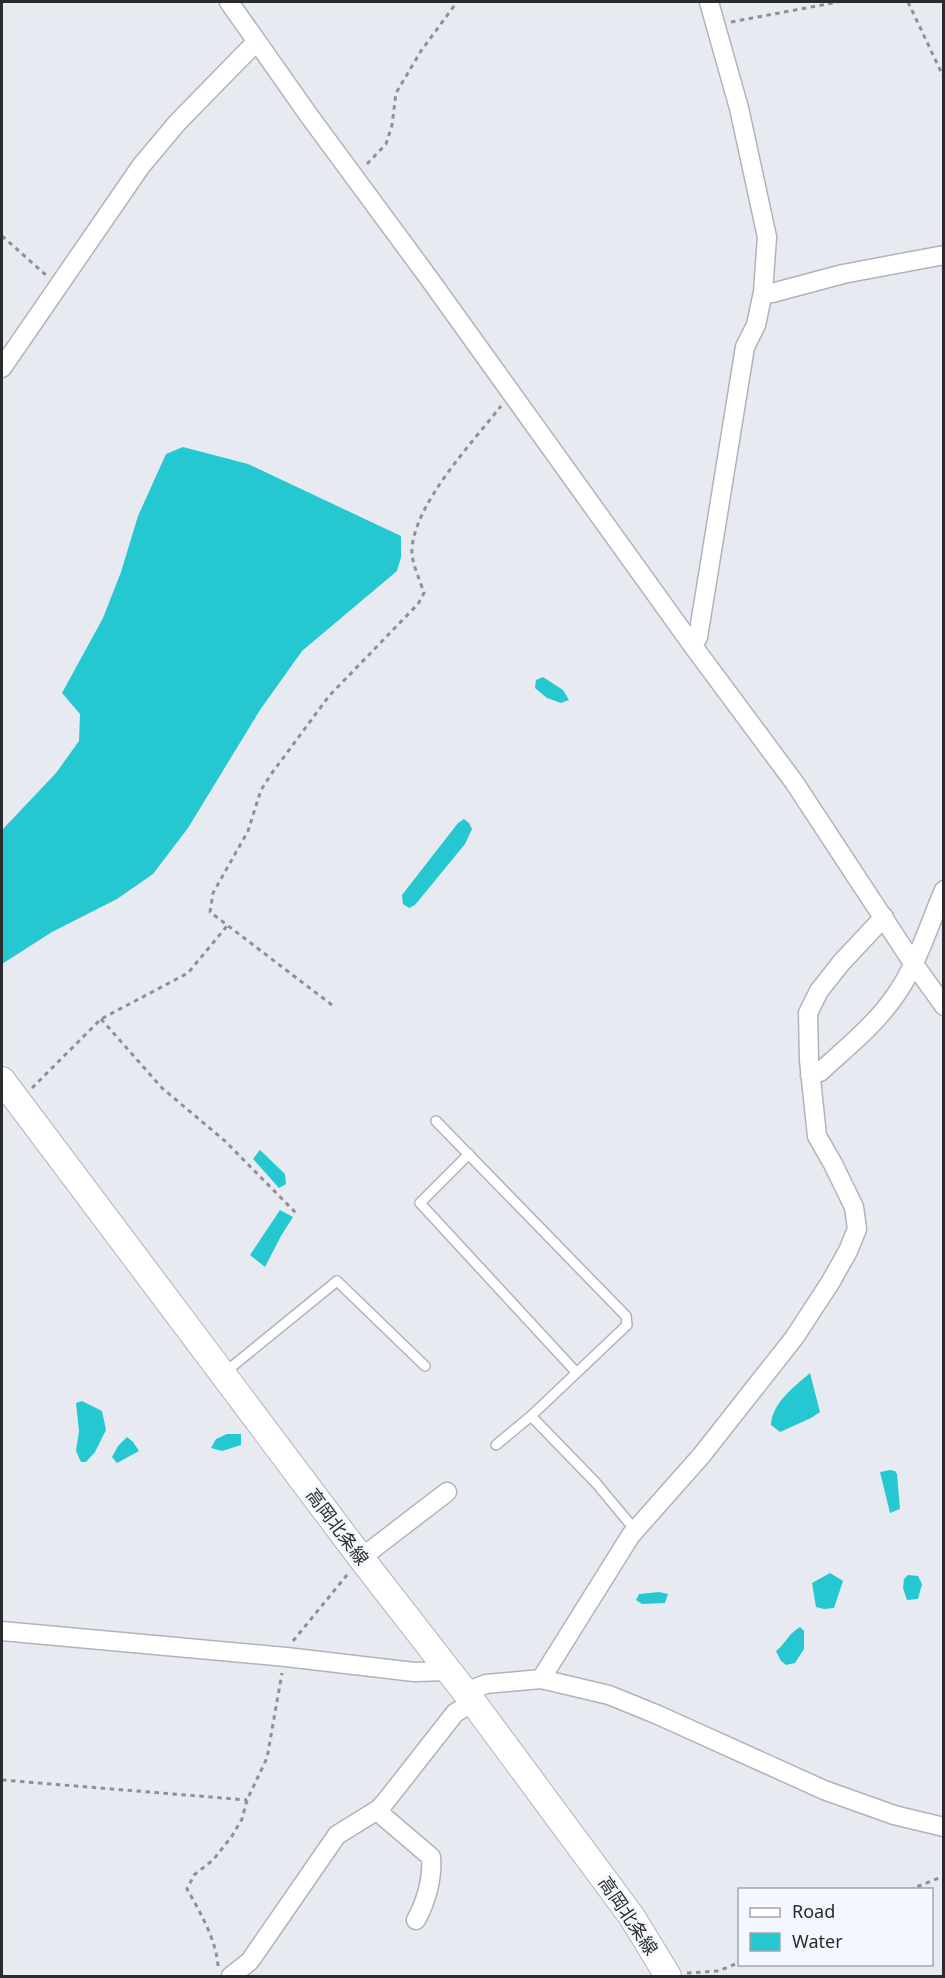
<svg xmlns="http://www.w3.org/2000/svg" width="945" height="1978" font-family="'Noto Sans','Noto Sans JP',sans-serif">
	<style>
		.water { fill: #25c8d1 }
		.lines { fill: none; stroke-linecap: round; stroke-linejoin: round }
		.lane-casing { stroke: #b0b3b9; stroke-width: 12 }
		.street-casing { stroke: #b0b3b9; stroke-width: 21 }
		.secondary-casing { stroke: #b0b3b9; stroke-width: 28 }
		.path { stroke: #8f9096; stroke-width: 3; stroke-dasharray: 4.5 4.5; stroke-linecap: butt }
		.lane { stroke: #fff; stroke-width: 9 }
		.street { stroke: #fff; stroke-width: 18 }
		.secondary { stroke: #fff; stroke-width: 26 }
		.labels { text-anchor: middle; stroke-width: 6; stroke-linejoin: round; paint-order: stroke }
		.street-label { font-size: 18px; fill: #2a2b2e; stroke: #f5f7fe }
	</style>
	<rect width="100%" height="100%" fill="#e8eaf1"/>
	<!-- water -->
	<path class="water" d="M 183,447 L 248,464 L 401,536 L 401,557 L 397,571 L 302,651 L 260,710 L 188,828 L 153,874 L 117,899 L 52,932 L 2,964 L 2,830 L 56,773 L 79,741 L 80,714 L 62,693 L 103,618 L 121,572 L 138,516 L 166,454 Z
		M 543,677 L 563,690 L 569,700 L 561,703 L 547,698 L 535,688 L 536,680 Z
		M 464,819 L 469,823 L 472,829 L 465,844 L 415,905 L 409,908 L 403,904 L 402,895 L 458,823 Z
		M 260,1150 L 285,1174 L 286,1184 L 279,1188 L 253,1159 Z
		M 280,1210 L 293,1217 L 281,1236 L 265,1267 L 250,1255 Z
		M 810,1373 L 820,1412 L 811,1418 L 780,1432 L 771,1425 C 772,1403 794,1387 810,1373 Z
		M 82,1401 L 102,1411 L 106,1430 L 95,1452 L 86,1462 L 81,1462 L 76,1451 L 79,1431 L 76,1403 Z
		M 227,1434 L 241,1434 L 241,1445 L 222,1451 L 211,1448 L 216,1439 Z
		M 127,1437 L 133,1442 L 139,1451 L 117,1463 L 112,1457 L 118,1446 Z
		M 890,1470 L 895,1471 L 897,1474 L 900,1509 L 890,1513 L 880,1472 Z
		M 830,1573 L 843,1581 L 834,1608 L 824,1609 L 816,1607 L 812,1583 Z
		M 908,1575 L 918,1576 L 922,1584 L 918,1599 L 907,1600 L 903,1588 L 904,1579 Z
		M 659,1592 L 668,1594 L 665,1603 L 642,1604 L 636,1600 L 639,1594 Z
		M 800,1627 L 804,1631 L 804,1649 L 795,1663 L 786,1665 L 781,1661 L 776,1651 C 786,1643 789,1633 800,1627 Z"/>
	<g class="lines">
		<defs>
			<path id="lane" d="M 436,1121 L 626,1316 L 627,1325 L 531,1416 L 496,1445
				M 469,1154 L 420,1203 L 576,1372
				M 224,1373 L 337,1281 L 425,1366
				M 531,1416 L 596,1483 L 635,1530"/>
			<path id="street" d="M 229,2 L 310,117 L 428,277 L 693,646 L 794,782 L 911,960 L 944,1006
				M 763,292 L 772,293 L 843,274 L 944,255
				M 2,368 L 141,166 L 177,123 L 256,42
				M 693,646 L 698,637 L 745,347 L 756,325 L 763,292 L 767,237 L 739,108 L 709,2
				M 810,1075 L 820,1072 C 846,1048 875,1025 895,996 C 917,965 929,925 944,890
				M 361,1558 L 447,1492
				M 2,1631 L 286,1657 L 414,1672 L 450,1671
				M 541,1679 L 631,1535 L 701,1456 L 794,1338 L 830,1283 L 848,1251 L 857,1229 L 854,1207 L 833,1164 L 817,1136 L 809,1060 L 808,1013 L 819,991 L 841,963 L 884,917
				M 465,1692 L 486,1684 L 541,1679 L 609,1695 L 658,1715 L 824,1790 L 894,1815 L 944,1827
				M 379,1809 L 384,1817 L 431,1857 C 433,1878 426,1902 416,1920
				M 231,1976 L 250,1961 L 337,1835 L 379,1809 L 386,1801 L 455,1713 L 473,1702"/>
			<path id="secondary" d="M 2,1080 L 361,1558 L 473,1702 L 632,1917 L 668,1976"/>
		</defs>
		<!-- lane casing -->
		<use href="#lane" class="lane-casing"/>
		<!-- street casing -->
		<use href="#street" class="street-casing"/>
		<!-- secondary casing -->
		<use href="#secondary" class="secondary-casing"/>
		<!-- path -->
		<path class="path" d="M 908,2 L 944,78
			M 731,22 L 838,2
			M 367,164 L 386,144 L 392,125 L 396,93 L 421,51 L 457,2
			M 2,236 L 47,276
			M 332,1005 L 210,912 L 213,893 L 248,831 L 261,790 L 272,773 L 329,696 L 418,604 L 424,593 C 420,580 411,562 412,549 C 415,503 472,443 501,406
			M 101,1019 L 162,1088 L 225,1141 L 296,1213
			M 32,1088 L 101,1019 L 188,973 L 227,926
			M 293,1641 L 347,1575
			M 2,1780 L 247,1800
			M 909,1890 L 944,1876
			M 218,1966 C 216,1939 200,1912 187,1889 L 194,1875 L 213,1860 L 232,1836 L 242,1819 L 247,1800 L 267,1758 L 282,1673
			M 687,1973 L 719,1971 L 740,1962"/>
		<!-- lane -->
		<use href="#lane" class="lane"/>
		<!-- street -->
		<use href="#street" class="street"/>
		<!-- secondary -->
		<use href="#secondary" class="secondary"/>
	</g>
	<g class="labels">
		<!-- street labels -->
		<g class="street-label">
			<text transform="translate(337 1527) rotate(53)" y="6">高岡北条線</text>
			<text transform="translate(628 1916) rotate(56)" y="6">高岡北条線</text>
		</g>
	</g>
	<!-- border -->
	<rect width="945" height="1978" fill="none" stroke="#2a2b2e" stroke-width="6"/>
	<!-- legend -->
	<rect x="738" y="1888" width="195" height="78" fill="#f5f7fe" stroke="#a4a5ab" stroke-width="1.5"/>
	<rect x="750" y="1908" width="30" height="9" fill="#ffffff" stroke="#a4a5ab" stroke-width="1.5"/>
	<text x="792" y="1918" font-size="18" fill="#2a2b2e">Road</text>
	<rect x="750" y="1933" width="30" height="18" fill="#25c8d1" stroke="#a4a5ab" stroke-width="1.5"/>
	<text x="792" y="1948" font-size="18" fill="#2a2b2e">Water</text>
</svg>
